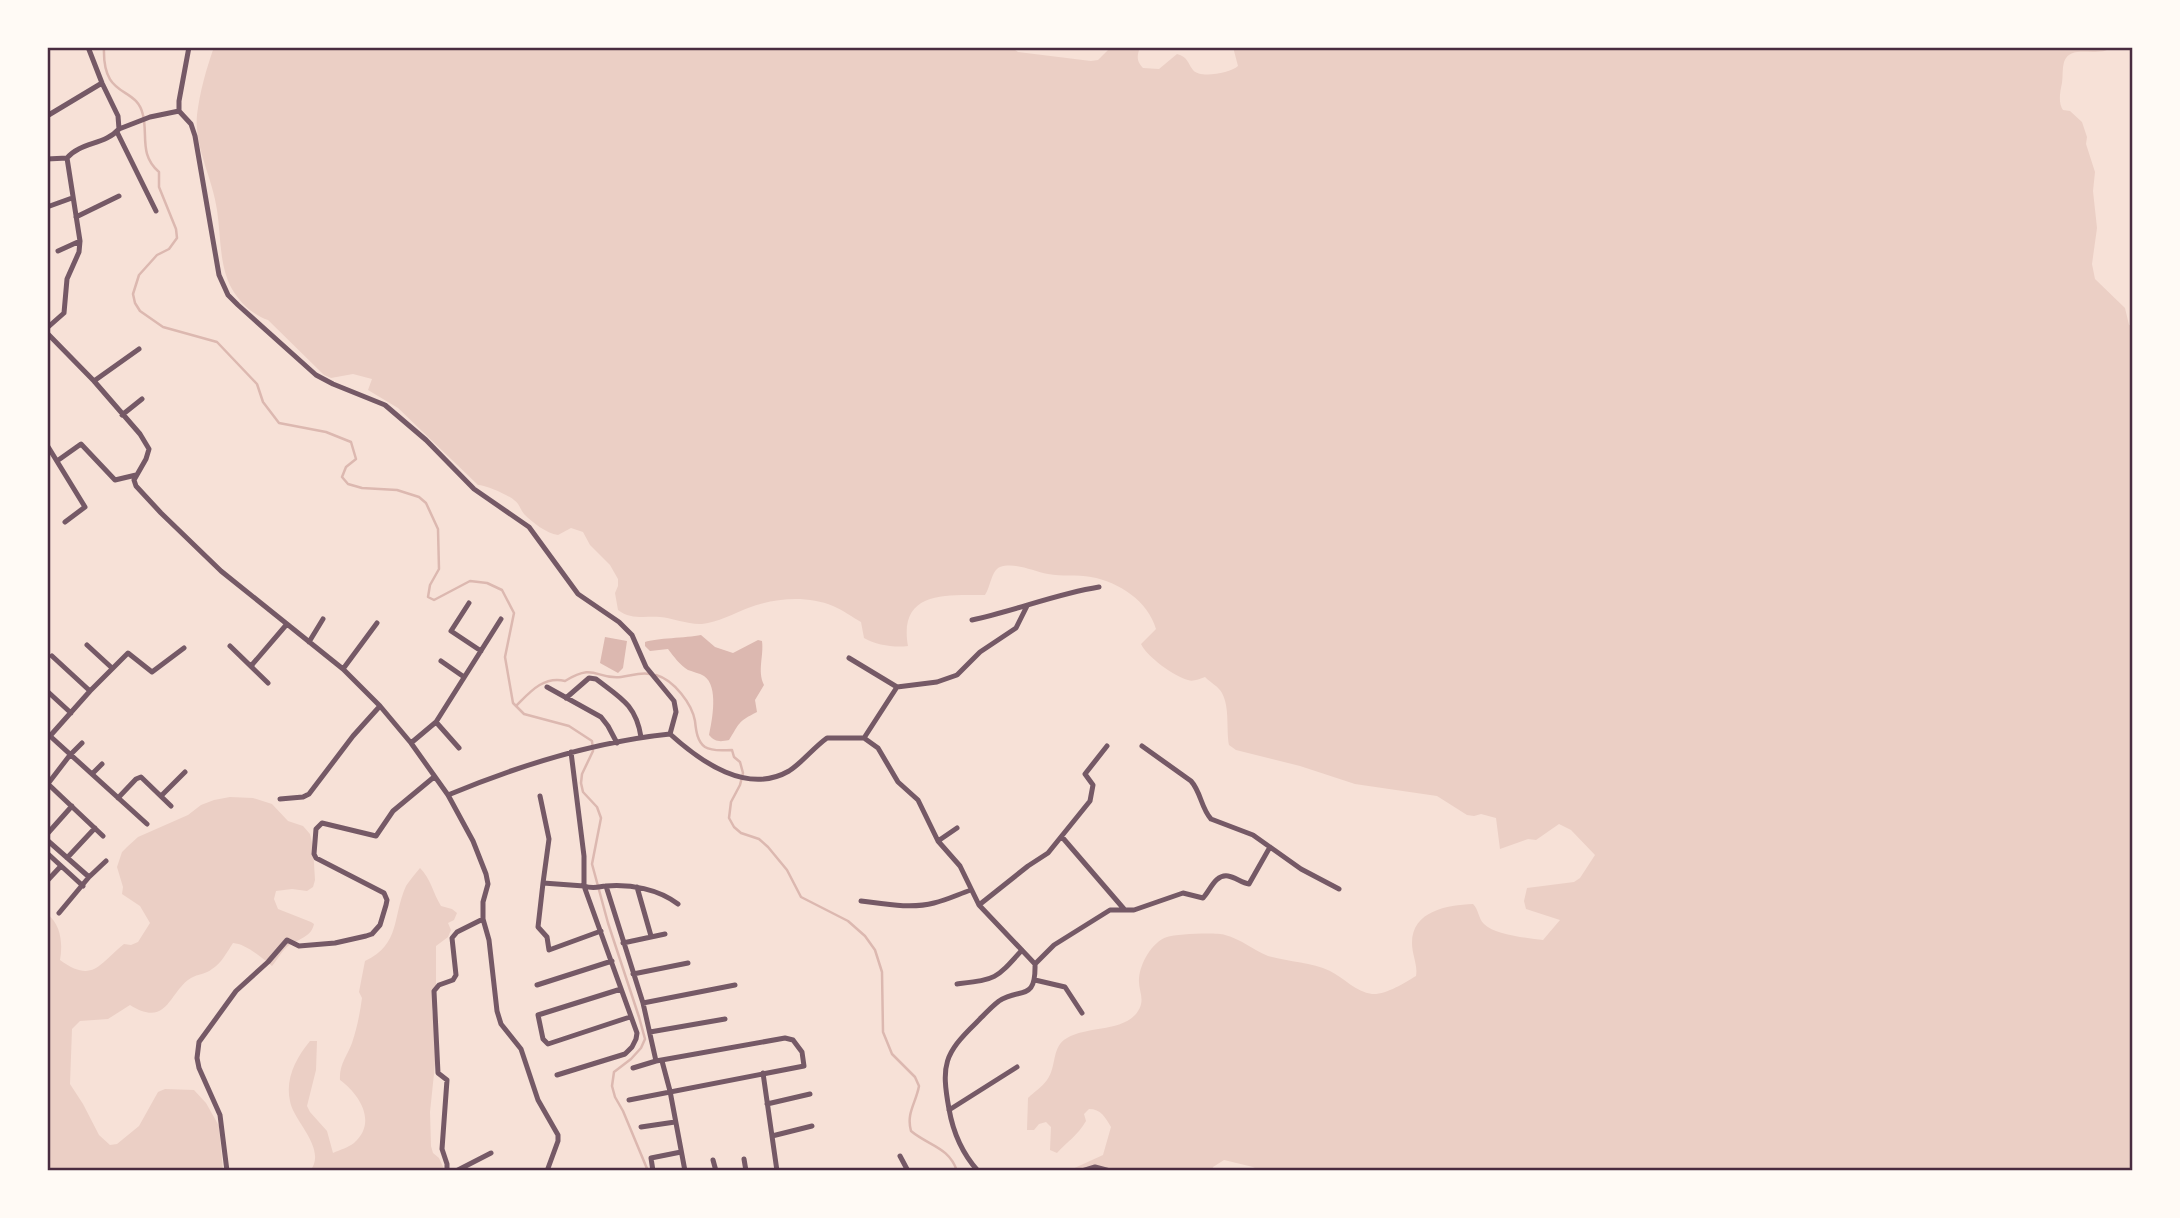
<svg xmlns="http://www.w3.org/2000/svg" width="2180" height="1218" font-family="'Source Sans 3',sans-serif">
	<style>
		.green { fill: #ebcfc5 }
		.water { fill: #dcb8b0 }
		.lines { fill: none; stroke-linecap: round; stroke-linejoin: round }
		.stream { stroke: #dcb8b0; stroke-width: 2.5 }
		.path { stroke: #4a2c40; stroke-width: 2 }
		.minor { stroke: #755966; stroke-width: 5 }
		.neatline { fill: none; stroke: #4a2c40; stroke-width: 2.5 }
	</style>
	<rect width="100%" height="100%" fill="#f7e1d7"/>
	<!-- green -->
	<path class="green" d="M 214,47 L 1011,47 L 1018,52 L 1091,61 L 1098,60 L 1111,47 L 1140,47 C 1137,56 1136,60 1143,68 L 1159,69 L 1177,54 C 1188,57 1187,62 1193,70 C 1200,79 1230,73 1238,66 L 1233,47 L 2113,47 C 2096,59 2071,43 2064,62 C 2062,69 2063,76 2062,83 C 2060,92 2058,103 2063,110 L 2070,111 L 2082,122 L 2087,137 L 2086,144 L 2095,172 L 2093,191 L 2097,228 L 2092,264 L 2095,279 L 2125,308 L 2129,325 L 2133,326 L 2133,1171 L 1261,1171 L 1253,1167 L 1224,1160 L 1213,1167 L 1212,1171 L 1068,1171 L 1103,1155 L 1111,1127 C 1105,1117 1101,1109 1089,1109 L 1084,1114 L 1086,1121 C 1077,1136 1068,1141 1057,1153 L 1050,1150 L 1051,1127 L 1046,1122 L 1039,1124 L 1034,1130 L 1027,1130 L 1028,1098 C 1034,1092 1042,1087 1047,1080 C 1057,1067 1051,1047 1067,1038 C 1087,1026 1120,1032 1136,1014 C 1147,1000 1138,992 1139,979 C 1140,963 1152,942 1167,937 C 1177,934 1216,932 1225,935 C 1241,939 1253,950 1268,956 C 1288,962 1311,962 1330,971 C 1344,978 1356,992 1372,994 C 1386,995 1404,983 1416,976 C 1418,965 1412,955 1412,943 C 1412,911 1447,905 1473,904 C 1479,910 1478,918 1484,924 C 1495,935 1527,938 1543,940 L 1560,920 L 1526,909 L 1524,901 L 1527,888 L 1574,882 L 1580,878 L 1595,855 L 1571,830 L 1559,824 L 1536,840 L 1528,839 L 1500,849 L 1496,818 L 1481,814 L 1474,816 L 1467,815 L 1437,796 L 1355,784 L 1300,766 L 1236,750 L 1229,745 C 1226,729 1230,708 1222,693 C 1219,687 1210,682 1205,677 C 1199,679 1193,682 1188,680 C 1175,677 1146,656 1141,644 L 1156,629 C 1148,601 1119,582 1091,577 C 1077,574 1062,577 1048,574 C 1033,571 1015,562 1000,567 C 991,571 991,586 985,595 C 947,595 898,590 908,646 C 895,648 876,645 864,638 L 861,622 C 852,617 843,610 833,606 C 807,595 774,598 748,608 C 733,614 718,622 702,624 C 689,625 673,618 660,617 C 645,616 631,620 618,610 L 615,593 L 618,586 L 618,579 L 610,565 L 590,545 L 583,532 L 571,528 L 558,535 C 546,533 533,523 524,514 C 520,509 519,503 514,500 C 508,495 486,485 478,485 L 398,408 L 368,390 L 372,379 L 353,374 L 331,378 L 324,375 L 268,320 C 253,315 240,303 232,289 C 219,266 221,236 217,210 C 213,179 194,147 197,115 C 200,91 206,70 214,47 Z
		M 230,797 L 253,798 L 272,804 L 288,821 L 303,826 L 310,834 L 313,847 L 315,880 L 313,887 L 307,891 L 292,889 L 276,891 L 274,899 L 278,909 L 311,922 L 314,924 C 311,938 297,939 287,947 C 281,952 277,960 272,966 C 261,957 246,944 233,943 C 227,952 221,964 212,969 C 206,974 198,974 191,978 C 169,991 168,1029 130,1005 L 108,1019 L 80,1021 L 72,1029 L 70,1084 L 83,1104 L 99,1135 L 110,1145 L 117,1144 L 139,1126 L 158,1092 L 165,1089 L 194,1090 L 206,1103 L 219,1126 L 223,1171 L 47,1171 L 47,914 C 61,924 63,944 60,960 C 93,984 99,964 124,944 L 131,945 L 138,942 L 150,923 L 140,906 L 122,894 L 123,887 L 117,867 L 122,852 L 127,847 L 138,837 L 188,815 L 201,805 L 214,800 Z
		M 420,868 C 431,879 433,893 441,906 L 452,909 L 457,913 L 454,920 L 448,923 L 451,930 L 448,937 L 436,946 L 436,989 L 432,1011 L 437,1045 L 430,1112 L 431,1146 L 433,1153 L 439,1158 L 445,1171 L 310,1171 C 328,1149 293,1121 290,1101 C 285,1079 296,1058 310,1041 L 317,1041 L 316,1070 L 307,1106 L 310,1112 L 327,1131 L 333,1153 C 340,1150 349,1147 354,1143 C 378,1122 359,1094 340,1080 C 339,1065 347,1056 352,1043 C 357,1028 360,1013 362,998 L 359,992 L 365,961 C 401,944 392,917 406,886 C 410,880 415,874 420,868 Z"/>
	<!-- water -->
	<path class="water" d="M 701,635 L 715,647 L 733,653 L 758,640 L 762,641 C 764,656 757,671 764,685 L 755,700 L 757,712 C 737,722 740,723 729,740 C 720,742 715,742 709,735 C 712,721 719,686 704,676 C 699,673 693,672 688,670 C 680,665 674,657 668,649 L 650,651 L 645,646 L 645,642 C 656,638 686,638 701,635 Z
		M 605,637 L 627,641 L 623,668 L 618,673 L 600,663 Z"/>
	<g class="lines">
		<!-- stream -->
		<path class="stream" d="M 104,47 C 102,101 136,84 143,115 C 148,135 139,155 159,172 L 159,187 L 176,229 L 177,238 L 169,249 L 157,255 L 139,275 L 133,294 L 135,303 L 140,311 L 163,327 L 217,342 L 257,384 L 263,402 L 279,423 L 326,432 L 351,442 L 356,459 L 346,467 L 342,477 L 348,484 L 362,488 L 397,490 L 419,497 L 426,503 L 438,529 L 439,569 L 430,585 L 428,597 L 434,600 L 470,581 L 487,583 L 502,590 L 514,613 L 505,657 L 513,703 L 524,714 L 569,726 L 592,741 L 593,751 L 582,774 L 581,783 L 583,792 L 597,807 L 601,818 L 592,864 L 608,923 L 639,1017 L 645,1039 L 641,1048 L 631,1059 L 614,1072 L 612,1086 L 615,1097 L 623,1111 L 648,1171
			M 656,675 C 674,680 692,704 695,721 C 696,730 697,741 705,747 C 713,752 724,750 732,750 L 734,757 L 740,762 L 743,773 L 740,785 L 731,802 L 729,818 L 734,827 L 741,833 L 759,839 L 768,847 L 787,870 L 801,897 L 848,921 L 865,936 L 875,950 L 882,972 L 883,1032 L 892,1054 L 915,1077 L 919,1086 C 916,1103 906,1113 911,1131 C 929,1146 949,1147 957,1171
			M 516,706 C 530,692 543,676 565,681 C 596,662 595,680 621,677 C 631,676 639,672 650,674"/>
		<!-- path -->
		<path class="path" d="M 2133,668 L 2133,672"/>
		<!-- minor -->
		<path class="minor" d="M 179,111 L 179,101 L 189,47
			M 47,116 L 102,83
			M 117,132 L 156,211
			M 47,159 L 67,158
			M 47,207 L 72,198
			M 76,217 L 119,196
			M 58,251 L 80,241
			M 47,328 L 64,313 L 67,279 L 79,252 L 80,241 L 67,158 C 80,142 105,145 119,129 L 118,116 L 102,83 L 88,47
			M 47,333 L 94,381 L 140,434 L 149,449 L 146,459 L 134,480 L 136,486 L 161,513 L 221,571 L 343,669 L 380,706 L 411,743 L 448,795 C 520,765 593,742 670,734 L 676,712 L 674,701 L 646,667 L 632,635 L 619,622 L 578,594 L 529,527 L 474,489 L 426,440 L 385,405 L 333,384 L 316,375 L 238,305 L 228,295 L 219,275 L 195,136 L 191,124 L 179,111 L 150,117 L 119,129
			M 94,381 L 139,349
			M 122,415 L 142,399
			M 47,445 L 85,507 L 65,522
			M 57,461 L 81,444 L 115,480 L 136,475
			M 469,603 L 451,631 L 481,651
			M 972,620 C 1015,611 1055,594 1099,587
			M 309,642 L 323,619
			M 87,645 L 112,668
			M 230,646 L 268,683
			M 52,656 L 90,691
			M 849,658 L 897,687 L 864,738
			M 441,661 L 464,677
			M 251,666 L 287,624
			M 343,669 L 377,623
			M 547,687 L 601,717 L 608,726 L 617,743
			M 897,687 L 937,682 L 957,675 L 980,652 L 1016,628 L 1027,606
			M 47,691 L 71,713
			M 566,698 L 589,678 L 596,679 C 621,698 636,705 641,737
			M 436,722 L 459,748
			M 670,734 C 701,762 747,795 789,771 C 803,762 813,748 827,738 L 864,738 L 878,748 L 898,782 L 918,800 L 938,841 L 960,866 L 979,905 L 1035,964 C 1036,1002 1021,987 999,1001 C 991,1007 983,1016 976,1023 C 944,1054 941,1065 949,1109 C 953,1132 961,1152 978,1171
			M 50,736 L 90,691 L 128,653 L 152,672 L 184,648
			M 50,736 L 147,824
			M 411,743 L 436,722 L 501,619
			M 1142,746 L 1191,781 C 1201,792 1201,808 1211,819 L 1253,835 L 1301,869 L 1339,889
			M 92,774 L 102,764
			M 47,783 L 103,836
			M 47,785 L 70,755 L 82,743
			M 448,795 L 473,841 L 486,874 L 488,884 L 483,902 L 483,919 L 489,940 L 497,1011 L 501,1024 L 521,1049 L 538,1100 L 558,1135 L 558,1141 L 547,1171
			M 161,796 L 185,772
			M 540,796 L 549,839 L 543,883 L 584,886 L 584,856 L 571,752
			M 118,798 L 136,779 L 141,777 L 171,806
			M 280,799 L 303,797 L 309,794 L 353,736 L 380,706
			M 48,833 L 72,806
			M 1062,837 L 1124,909
			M 47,840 L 89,877 L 59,913
			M 938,841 L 957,828
			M 47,853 L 83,886
			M 67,858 L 95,828
			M 89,877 L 106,861
			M 47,881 L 61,866
			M 543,883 L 538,927 L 547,937 L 549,950 L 601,931
			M 584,886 C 593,889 597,887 606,886 C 631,884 658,889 678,904
			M 606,886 L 643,1003 L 656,1061
			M 637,887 L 651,936
			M 861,901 C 885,904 911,909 934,903 C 947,900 959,894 971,890
			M 979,905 L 1028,866 L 1048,853 L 1090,801 L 1093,785 L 1085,774 L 1107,746
			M 623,943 L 665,934
			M 1035,964 L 1054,945 L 1110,910 L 1134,910 L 1183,893 L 1203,898 C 1210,891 1215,874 1228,876 C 1235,877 1242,883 1249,884 L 1270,847
			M 633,974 L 688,963
			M 1035,980 L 1065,987 L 1082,1013
			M 957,984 C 997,979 995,980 1022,950
			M 537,985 L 612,961
			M 621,989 L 538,1015 L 543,1039 L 548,1044 L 630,1017
			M 643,1003 L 735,985
			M 650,1032 L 725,1019
			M 662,1061 L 670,1091 L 685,1171
			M 763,1073 L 777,1171
			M 557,1075 L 625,1054 L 632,1047 L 636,1039 L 637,1033 L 584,886
			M 629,1100 L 804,1066 L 802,1052 L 793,1040 L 785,1038 L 656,1061 L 633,1068
			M 767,1104 L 810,1094
			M 949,1110 L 1017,1067
			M 641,1127 L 675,1122
			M 772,1136 L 812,1126
			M 900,1156 L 908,1171
			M 744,1159 L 746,1171
			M 713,1160 L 716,1171
			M 227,1171 L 220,1115 L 199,1068 L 197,1058 L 199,1042 L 236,991 L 268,962 L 287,940 L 299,946 L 335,943 L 366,936 L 372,934 L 380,925 L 386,905 L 387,900 L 384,893 L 316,858 L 314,854 L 316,829 L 322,823 L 376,836 L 393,811 L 434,777
			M 447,1171 L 447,1164 L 442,1149 L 447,1080 L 438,1073 L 434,991 L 439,985 L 453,980 L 456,975 L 452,938 L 457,932 L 483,919
			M 456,1171 L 491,1153
			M 653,1171 L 651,1158 L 681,1152
			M 1082,1171 L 1095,1167 L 1110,1171"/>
	</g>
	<!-- border -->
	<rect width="2180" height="1218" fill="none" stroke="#fffaf5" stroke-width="98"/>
	<rect x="49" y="49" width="2082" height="1120" class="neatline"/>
</svg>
